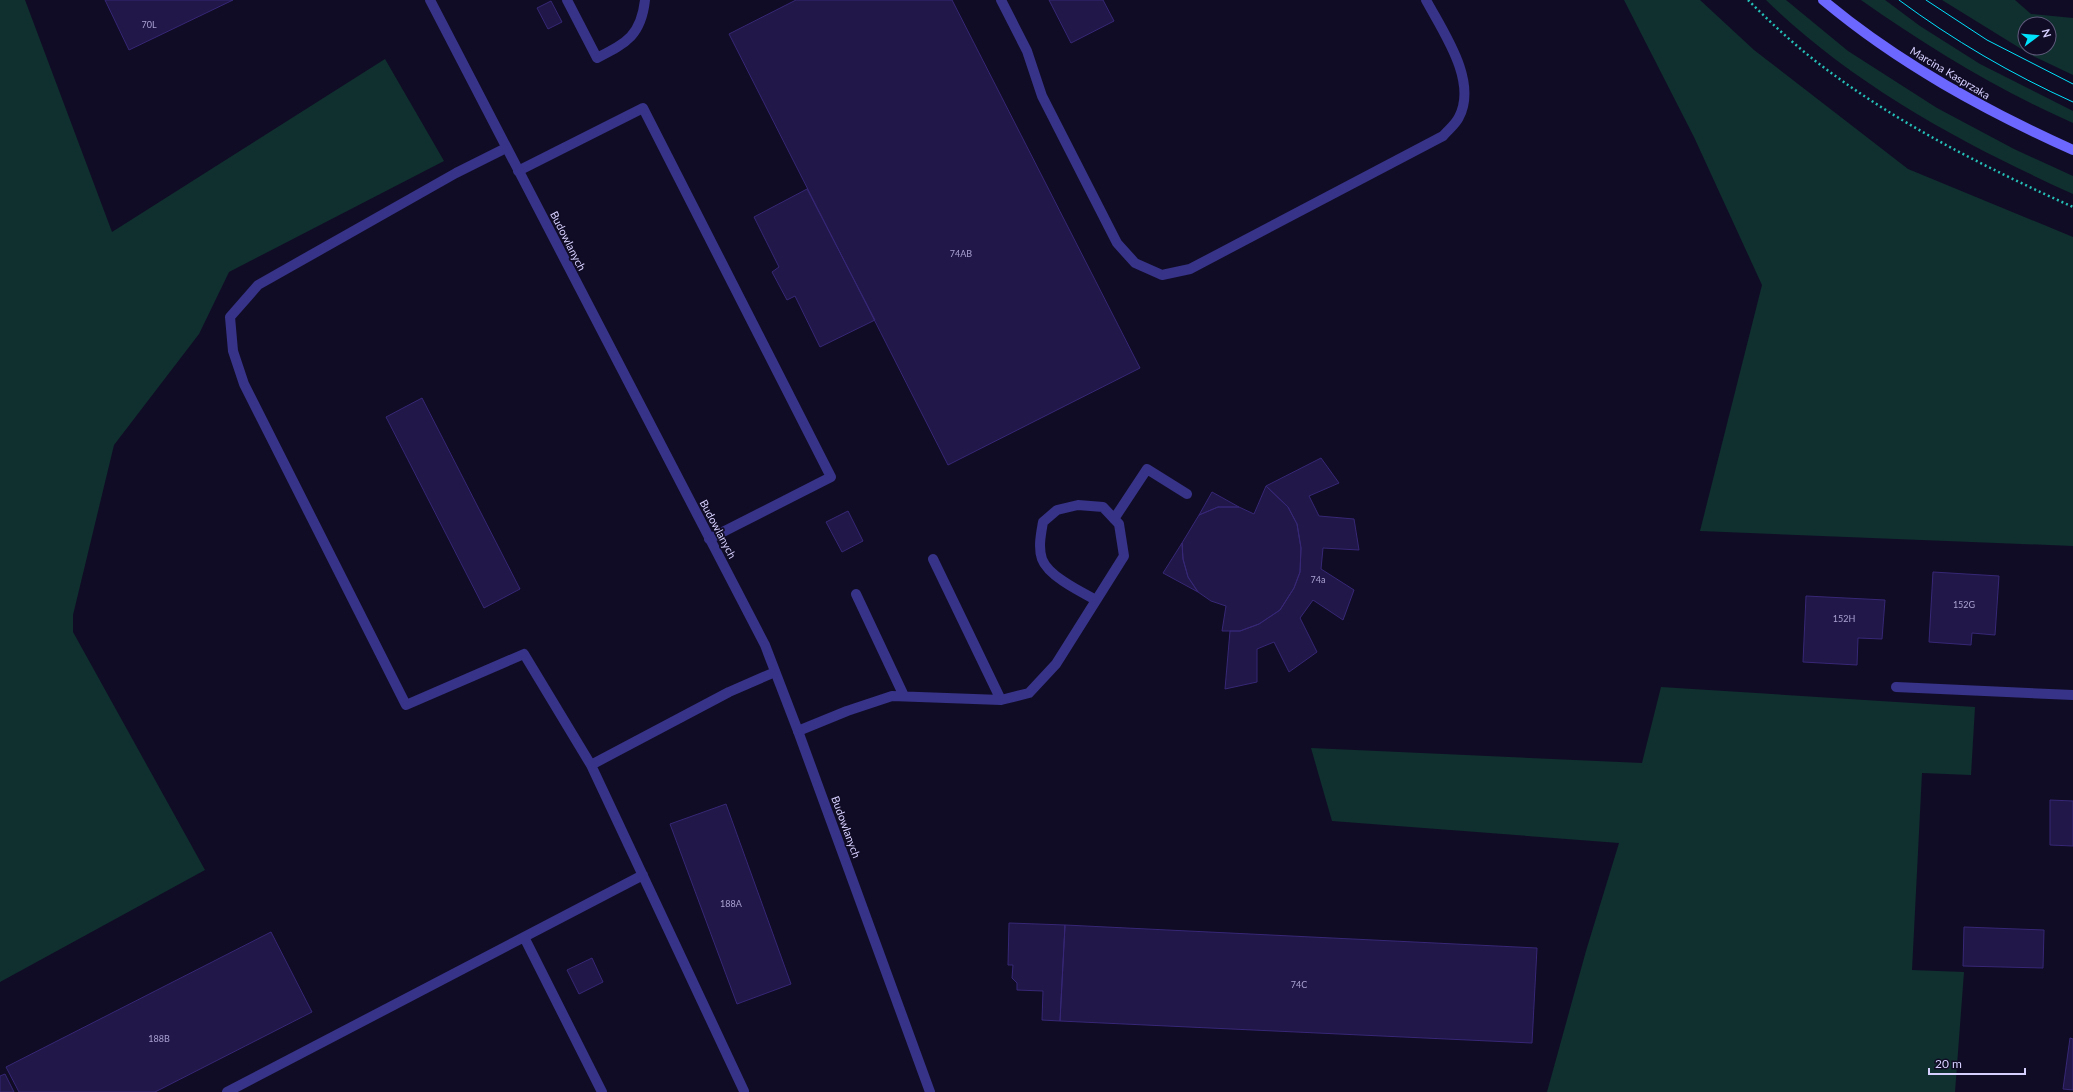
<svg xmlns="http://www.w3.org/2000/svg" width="2073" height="1092" font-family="Lato,sans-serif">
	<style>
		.green { fill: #0f302f; fill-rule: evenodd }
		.building { fill: #211748; stroke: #372776 }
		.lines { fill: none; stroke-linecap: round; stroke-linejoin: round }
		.path { stroke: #24c0b7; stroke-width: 2.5; stroke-dasharray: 2 3; stroke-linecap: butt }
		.lane { stroke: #373388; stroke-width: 10 }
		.street { stroke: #373388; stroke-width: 10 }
		.secondary { stroke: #6c67ff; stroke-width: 10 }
		.tram { stroke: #00e1fb; stroke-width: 1 }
		.labels { text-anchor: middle; stroke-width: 3.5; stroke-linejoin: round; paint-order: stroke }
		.number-label { font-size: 9px; fill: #a9a2d1 }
		.street-label { font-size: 11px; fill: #d6d0ff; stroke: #110c25 }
	</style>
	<rect width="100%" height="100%" fill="#110c25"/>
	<!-- green -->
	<path class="green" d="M 0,0 L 25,0 L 112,232 L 385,59 L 444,161 L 229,272 L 199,334 L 114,445 L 73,615 L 73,632 L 205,870 L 0,982 Z
		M 1624,0 L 1700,0 L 1754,50 L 1908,169 L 2073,237 L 2073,546 L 1700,531 L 1762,285 L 1694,137 Z
		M 1766,0 L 1786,0 L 1848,51 L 1937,108 L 2014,149 L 2073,176 L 2073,194 C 1963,144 1853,85 1766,0 Z
		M 1861,0 L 1885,0 L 1920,26 L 1980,64 L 2073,111 L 2073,123 C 1998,90 1928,47 1861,0 Z
		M 1942,0 L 2015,0 L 2031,14 L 2073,18 L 2073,75 L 2031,55 ZM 2025,24 L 2049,24 L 2049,48 L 2025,48 Z
		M 1661,687 L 1975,707 L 1971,775 L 1922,773 L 1912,970 L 1964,972 L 1955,1092 L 1547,1092 L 1586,951 L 1619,843 L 1332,821 L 1311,748 L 1642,763 Z"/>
	<!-- building -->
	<path class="building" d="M 105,0 L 233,0 L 129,50 Z
		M 796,0 L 952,0 L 1140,368 L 948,465 L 729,34 Z
		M 1049,0 L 1103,0 L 1114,21 L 1071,43 Z
		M 551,1 L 562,22 L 548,29 L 537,8 Z
		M 807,189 L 875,320 L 820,347 L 795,296 L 787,300 L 772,272 L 779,267 L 754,217 Z
		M 422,398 L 520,589 L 484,608 L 386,417 Z
		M 1321,458 L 1339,483 L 1309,496 L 1319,516 L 1354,519 L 1359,550 L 1323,548 L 1321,569 L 1354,590 L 1343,620 L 1313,600 L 1300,618 L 1317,652 L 1289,672 L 1274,642 L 1257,649 L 1257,682 L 1225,689 L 1230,631 L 1240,631 L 1259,624 L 1280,610 L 1294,588 L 1300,572 L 1301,548 L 1297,524 L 1288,507 L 1266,486 Z
		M 1266,486 L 1288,507 L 1297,524 L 1301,548 L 1300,572 L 1294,588 L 1280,610 L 1259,624 L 1240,631 L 1222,631 L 1226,606 L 1211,601 L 1198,592 L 1188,577 L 1183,559 L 1182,543 L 1199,515 L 1218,507 L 1239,507 L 1254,514 Z
		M 1212,492 L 1239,507 L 1218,507 L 1199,515 Z
		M 848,511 L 863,541 L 842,552 L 826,522 Z
		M 1182,543 L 1183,559 L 1188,577 L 1198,592 L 1163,573 Z
		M 1933,572 L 1999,576 L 1995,635 L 1972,633 L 1971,645 L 1929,642 Z
		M 1806,596 L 1885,600 L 1882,639 L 1858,638 L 1857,665 L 1803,662 Z
		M 2050,800 L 2073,801 L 2073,846 L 2050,845 Z
		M 726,804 L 791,984 L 737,1004 L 670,824 Z
		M 1009,923 L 1065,925 L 1060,1021 L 1042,1020 L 1043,991 L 1017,990 L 1017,983 L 1012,978 L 1013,965 L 1008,965 Z
		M 1065,925 L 1537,948 L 1532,1043 L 1060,1021 Z
		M 1964,927 L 2044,930 L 2043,968 L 1963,966 Z
		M 271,932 L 312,1012 L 155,1092 L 19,1092 L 6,1067 Z
		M 592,958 L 603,982 L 579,994 L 567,970 Z
		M 2070,1038 L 2073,1039 L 2073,1090 L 2063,1089 Z
		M 5,1074 L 14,1092 L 0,1092 L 0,1076 Z"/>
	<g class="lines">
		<!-- path -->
		<path class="path" d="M 1748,0 C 1773,25 1801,51 1830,72 C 1904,127 1989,169 2073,207"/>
		<!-- lane -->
		<path class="lane" d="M 567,0 L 597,58 C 626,43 641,36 645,0
			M 1001,0 L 1027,51 L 1042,96 L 1117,243 L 1135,263 L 1162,275 L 1190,269 L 1443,136 C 1448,130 1456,124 1459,117 C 1478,81 1443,32 1426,0
			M 506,148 L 456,173 L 258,285 L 230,317 L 233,351 L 244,384 L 406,705 L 524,654 L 591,765
			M 518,171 L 643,108 L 831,477 L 709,539
			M 1114,519 L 1147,469 L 1187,494
			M 933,559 L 1001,700
			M 856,594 L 904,696
			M 1896,687 L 2073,695
			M 798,731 L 847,711 L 892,696 L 1001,700 L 1029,693 L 1056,664 L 1124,556 L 1119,524 L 1103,507 L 1078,505 L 1057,510 L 1043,522 C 1041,534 1038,547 1042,559 C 1048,576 1081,592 1096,600
			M 524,937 L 602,1092
			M 744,1091 L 591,765 L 729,692 L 775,672
			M 227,1092 L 643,875"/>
		<!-- street -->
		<path class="street" d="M 430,0 L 765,645 L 798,731 L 930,1092"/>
		<!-- secondary -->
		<path class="secondary" d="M 1823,0 C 1898,63 1984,110 2073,150"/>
		<!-- tram -->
		<path class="tram" d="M 1899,0 C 1953,40 2011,74 2073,102
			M 1926,0 L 1987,40 L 2073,84"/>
	</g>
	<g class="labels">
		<!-- number labels -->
		<g class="number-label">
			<text x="149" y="28">70L</text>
			<text x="961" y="257">74AB</text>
			<text x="1318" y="583">74a</text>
			<text x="1964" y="608">152G</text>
			<text x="1844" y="622">152H</text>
			<text x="731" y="907">188A</text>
			<text x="1299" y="988">74C</text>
			<text x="159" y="1042">188B</text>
		</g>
		<!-- street labels -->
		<g class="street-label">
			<text transform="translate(1950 73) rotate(31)" y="4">Marcina Kasprzaka</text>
			<text transform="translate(568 241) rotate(63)" y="4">Budowlanych</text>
			<text transform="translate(718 529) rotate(62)" y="4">Budowlanych</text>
			<text transform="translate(846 827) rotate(70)" y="4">Budowlanych</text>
		</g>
	</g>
	<!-- north arrow -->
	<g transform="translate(2037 36) rotate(74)"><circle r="19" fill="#110c25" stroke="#605a7c"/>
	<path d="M0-3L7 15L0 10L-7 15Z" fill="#00e1fb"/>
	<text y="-6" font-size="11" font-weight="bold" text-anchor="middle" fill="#d6d0ff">N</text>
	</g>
	<!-- scale -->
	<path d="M1929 1068v6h96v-6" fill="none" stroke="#d6d0ff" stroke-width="2"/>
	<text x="1935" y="1068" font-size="12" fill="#d6d0ff" stroke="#110c25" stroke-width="3" paint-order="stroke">20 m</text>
</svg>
